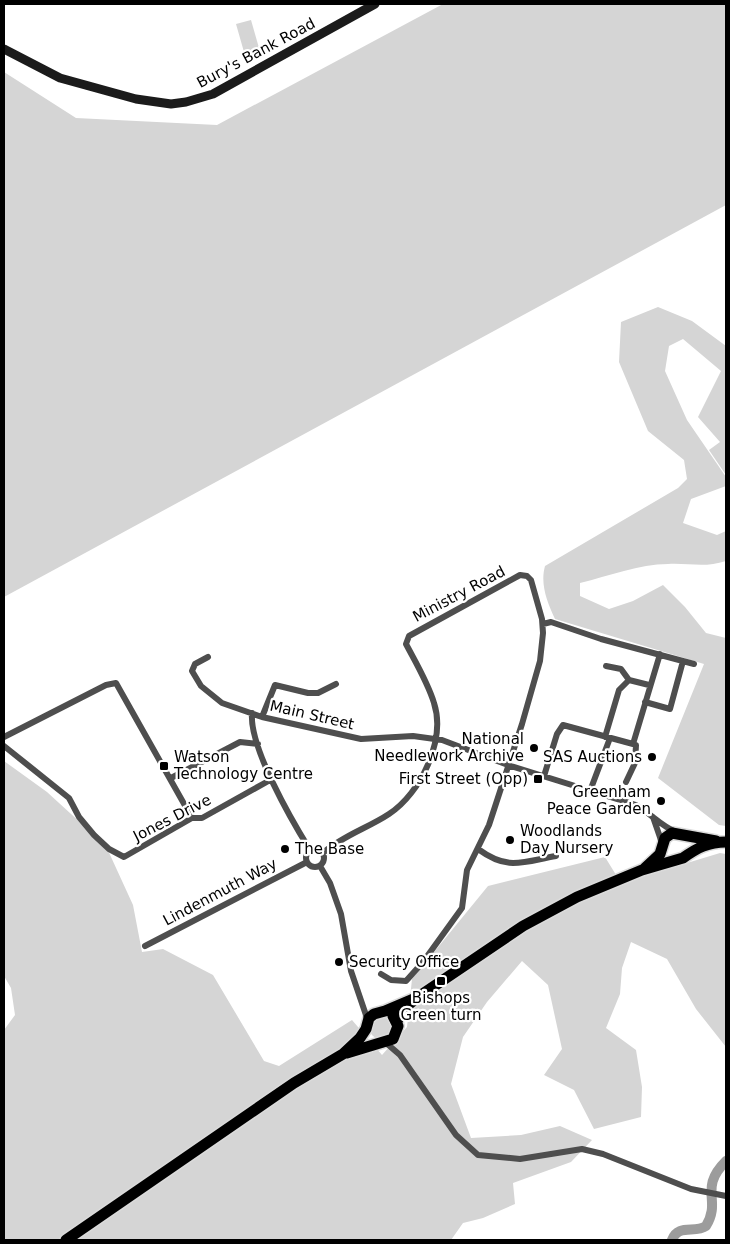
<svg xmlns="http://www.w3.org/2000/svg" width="730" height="1244" font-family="'DejaVu Sans',sans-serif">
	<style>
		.green { fill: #d5d5d5 }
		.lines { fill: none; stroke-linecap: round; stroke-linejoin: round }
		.river { stroke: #9c9c9c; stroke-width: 10 }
		.highway-casing { stroke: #dbdbdb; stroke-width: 14 }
		.street { stroke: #4e4e4e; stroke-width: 6 }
		.secondary { stroke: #1b1b1b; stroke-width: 9 }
		.highway { stroke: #000; stroke-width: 11 }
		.poi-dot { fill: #000; stroke: #fff; stroke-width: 2 }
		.labels { text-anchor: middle; stroke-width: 4.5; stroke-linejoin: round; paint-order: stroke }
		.street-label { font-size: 15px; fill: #000; stroke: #fff }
		.poi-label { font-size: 15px; fill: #000; stroke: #fff; text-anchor: end }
	</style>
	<rect width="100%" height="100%" fill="#fff"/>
	<!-- green -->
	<path class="green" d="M 443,4 L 726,4 L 726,205 L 4,597 L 4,72 L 76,118 L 217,125 Z
		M 251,20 L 259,48 L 244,52 L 236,24 Z
		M 658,307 L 692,321 L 726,346 L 726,475 L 709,450 L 720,442 L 698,417 L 721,371 L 683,339 L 669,346 L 665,371 L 687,420 L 726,477 L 726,486 L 691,499 L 683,523 L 717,535 L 726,531 L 726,561 C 705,568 690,563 668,564 C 639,564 609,576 580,583 L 580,596 L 609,609 L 633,601 L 663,585 L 685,607 L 706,633 L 726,638 L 726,826 L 719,825 L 658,778 L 704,664 L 555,619 C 547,602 540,584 545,566 L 678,488 L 687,479 L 684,460 L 648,431 L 619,362 L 621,322 Z
		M 4,761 L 47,792 L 106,846 L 133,905 L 142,952 L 163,949 L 213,975 L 264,1061 L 279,1066 L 352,1020 L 382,1055 L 407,1027 L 412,979 L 488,886 L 605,857 L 621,883 L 720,853 L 726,854 L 726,1047 L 696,1009 L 667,959 L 631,942 L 622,968 L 620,994 L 606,1028 L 636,1050 L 642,1087 L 641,1117 L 594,1129 L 574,1090 L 544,1075 L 562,1049 L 548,985 L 522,961 L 487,1002 L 463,1037 L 451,1084 L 471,1138 L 521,1135 L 560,1126 L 592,1140 L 571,1162 L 513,1183 L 515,1204 L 483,1218 L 463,1223 L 451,1240 L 4,1240 L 4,1030 L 15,1015 L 11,988 L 4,976 Z
		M369 1027a12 12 0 1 1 24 0a12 12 0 1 1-24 0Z"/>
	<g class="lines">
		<!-- river -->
		<path class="river" d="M 672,1240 C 678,1223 695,1234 706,1226 C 722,1200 698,1189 726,1161"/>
		<defs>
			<path id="highway" d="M 645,868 L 660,854 L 665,838 L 672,833 L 716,841
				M 397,1021 L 408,1005 L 418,997 L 523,926 L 577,897 L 642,870 L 683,858 C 697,848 708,842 726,842
				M 347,1053 L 393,1039 L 398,1026 L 393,1016
				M 66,1240 L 294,1083 L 343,1054 L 360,1038 L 366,1029 L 369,1018 L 374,1014 L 385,1011 L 418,997"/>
		</defs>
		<!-- highway casing -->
		<use href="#highway" class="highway-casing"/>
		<!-- street -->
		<path class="street" d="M 543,624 L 551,622 L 601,639 L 694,664
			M 208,657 L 195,664 L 192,671 L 201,686 L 222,703 L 262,717 L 361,739 L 413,736 L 442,740 L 508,765 L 636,805 C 650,813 661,826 676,832
			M 606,666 L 621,669 L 629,680
			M 645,702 L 670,709 L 683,661
			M 252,713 C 249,747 292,821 310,850
			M 262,717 L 275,685 L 308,693 L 318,693 L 336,684
			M 4,737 L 106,685 L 116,683 L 192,818
			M 605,737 L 619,690 L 629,680 L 649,685
			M 4,746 L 69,798 L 79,817 L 94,835 L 109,849 L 124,857 L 192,818 L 202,818 L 272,779
			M 544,776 L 557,734 L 563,725 L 633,744 L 660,654
			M 171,778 L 240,742 L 258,744
			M 626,782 L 635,763 L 636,745 L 633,744
			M 590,791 L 610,738
			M 653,817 L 662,843
			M306 858a9 9 0 1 1 18 0a9 9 0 1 1-18 0Z
			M 478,849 C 508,871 522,862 556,856
			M 323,853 C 342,836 368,828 389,814 C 421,793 446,740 434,703 C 428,683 416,663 406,644 L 409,636 L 520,575 L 527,576 L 531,580 L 542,619 L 543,633 L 540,661 L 522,724 L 489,825 L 467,870 L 462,908 L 423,962 L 406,981 L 391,980 L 381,974
			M 320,866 L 330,883 L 341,914 L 351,971 L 368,1021
			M 145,946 L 307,862
			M 385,1042 L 400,1055 L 456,1135 L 478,1155 L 520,1159 L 582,1149 L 603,1154 L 691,1189 L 726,1196"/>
		<!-- secondary -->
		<path class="secondary" d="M 4,49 L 60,78 L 136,99 L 171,104 L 186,102 L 213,94 L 375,4"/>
		<!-- highway -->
		<use href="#highway" class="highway"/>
	</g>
	<!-- markers -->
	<g class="poi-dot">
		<circle cx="534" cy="748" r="5"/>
		<circle cx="652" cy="757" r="5"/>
		<rect x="159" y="761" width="10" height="10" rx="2.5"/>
		<rect x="533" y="774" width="10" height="10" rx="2.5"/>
		<circle cx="661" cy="801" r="5"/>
		<circle cx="510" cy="840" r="5"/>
		<circle cx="285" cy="849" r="5"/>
		<circle cx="339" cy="962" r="5"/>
		<rect x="436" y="976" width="10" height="10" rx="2.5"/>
	</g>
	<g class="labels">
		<!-- street labels -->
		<g class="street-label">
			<text transform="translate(256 53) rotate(-28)" y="5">Bury's Bank Road</text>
			<text transform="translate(459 594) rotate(-28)" y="5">Ministry Road</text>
			<text transform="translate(312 715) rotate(13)" y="5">Main Street</text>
			<text transform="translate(172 818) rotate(-27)" y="5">Jones Drive</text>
			<text transform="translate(220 892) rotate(-28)" y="5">Lindenmuth Way</text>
		</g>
		<!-- poi labels -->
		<g class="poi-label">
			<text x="524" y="744">National<tspan x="524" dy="17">Needlework Archive</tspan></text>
			<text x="174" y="762" text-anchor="start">Watson<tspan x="174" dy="17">Technology Centre</tspan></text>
			<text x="642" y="762">SAS Auctions</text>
			<text x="528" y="784">First Street (Opp)</text>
			<text x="651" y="797">Greenham<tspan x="651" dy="17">Peace Garden</tspan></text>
			<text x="520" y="836" text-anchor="start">Woodlands<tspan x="520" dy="17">Day Nursery</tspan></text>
			<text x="295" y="854" text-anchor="start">The Base</text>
			<text x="349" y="967" text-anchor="start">Security Office</text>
			<text x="441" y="1003" text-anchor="middle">Bishops<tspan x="441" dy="17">Green turn</tspan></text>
		</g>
	</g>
	<!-- border -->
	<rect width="730" height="1244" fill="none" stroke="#000000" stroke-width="10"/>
</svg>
